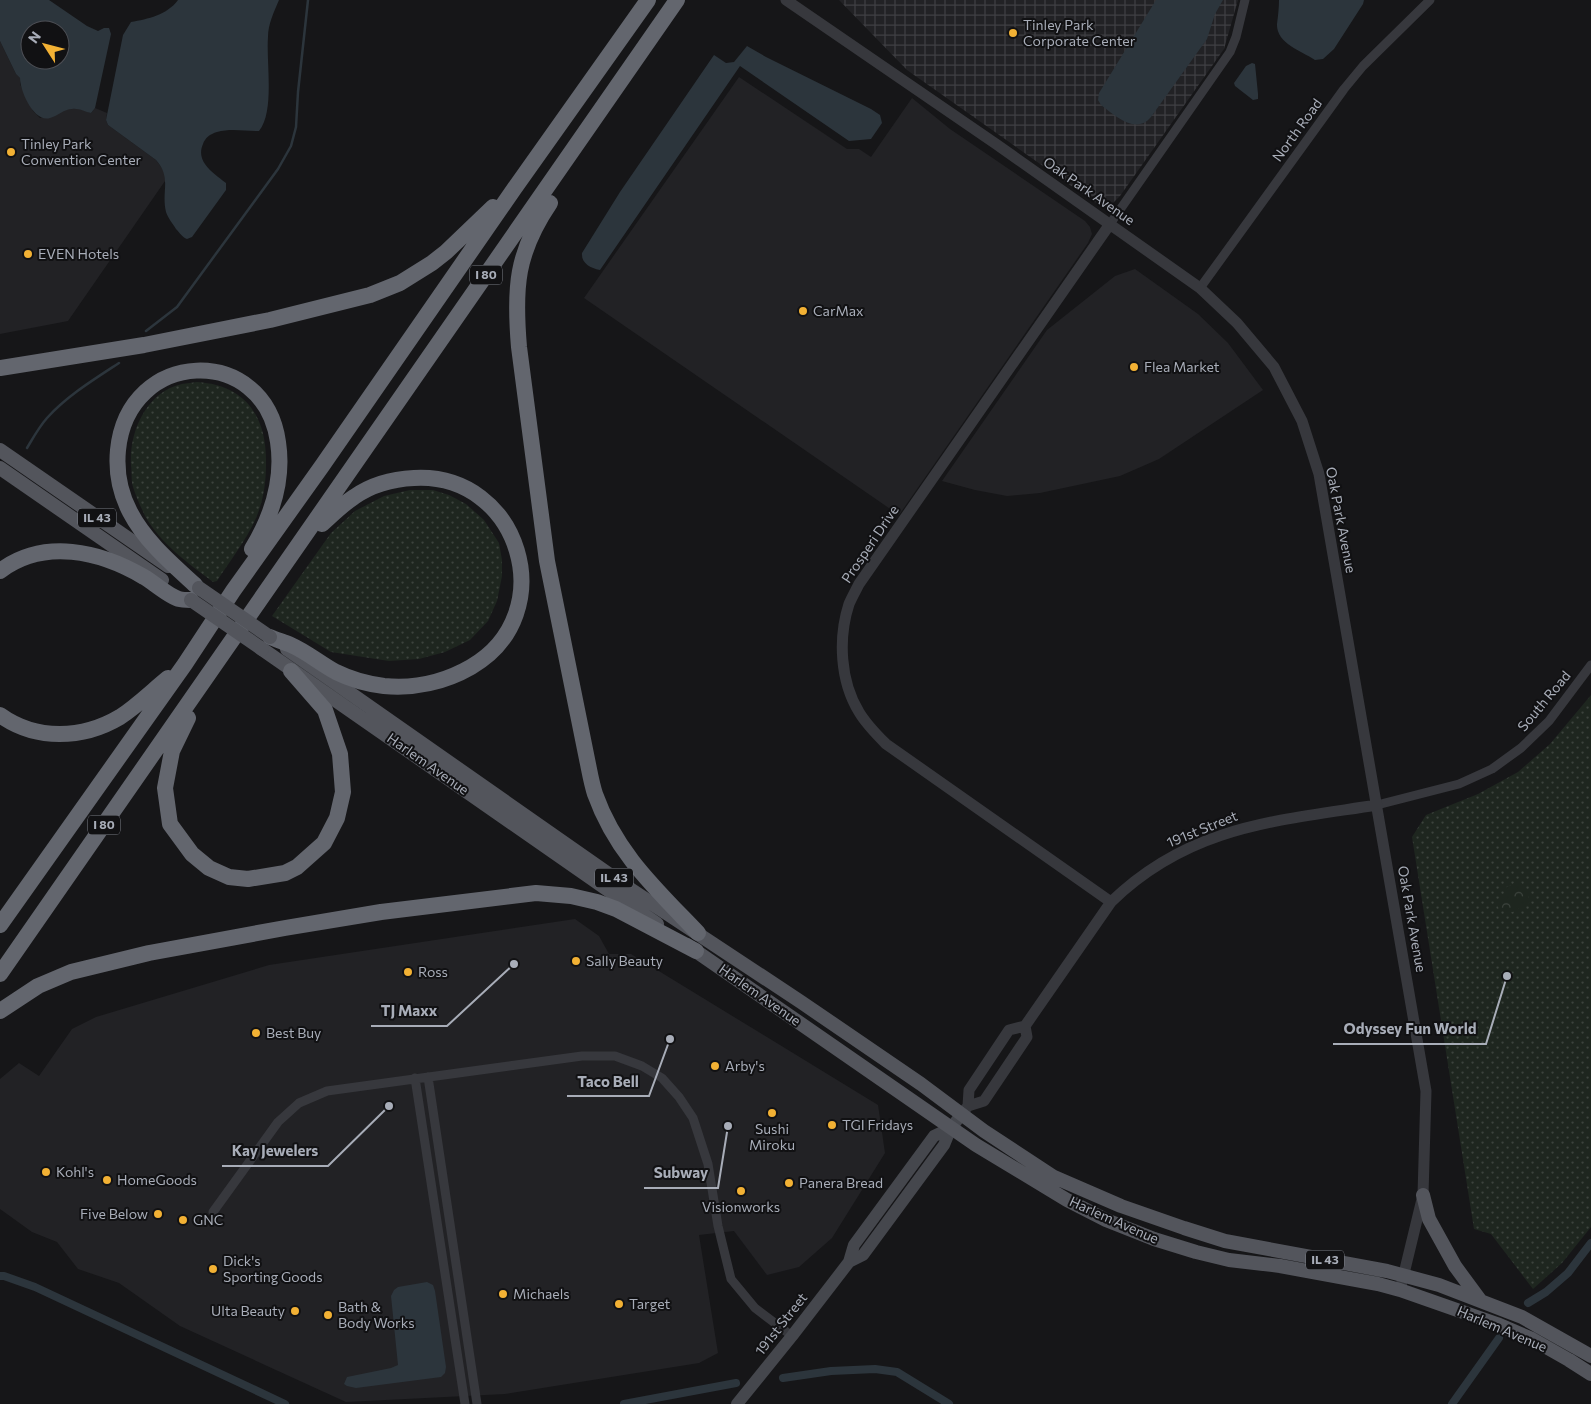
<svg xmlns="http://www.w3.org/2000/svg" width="1591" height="1404" font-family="Commissioner,sans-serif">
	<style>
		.built { fill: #222225 }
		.industrial { fill: url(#industrial-grid) }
		.grass { fill: url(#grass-dots) }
		.forest { fill: url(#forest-crowns) }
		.water { fill: #2c353c; fill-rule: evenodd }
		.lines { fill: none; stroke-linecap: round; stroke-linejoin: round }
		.stream { stroke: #2c353c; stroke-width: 2.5 }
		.canal { stroke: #2c353c; stroke-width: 8 }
		.minor { stroke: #37383d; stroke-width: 9 }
		.tertiary { stroke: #37383d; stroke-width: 11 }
		.secondary { stroke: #45474d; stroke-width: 12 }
		.primary { stroke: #53555c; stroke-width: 14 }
		.motorway { stroke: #63666e; stroke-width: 16 }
		.primary-bridge { stroke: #53555c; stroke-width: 14 }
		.poi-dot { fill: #f2b134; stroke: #111113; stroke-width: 2 }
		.labels { text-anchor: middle; stroke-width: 4; stroke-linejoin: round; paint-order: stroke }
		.shield { fill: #111113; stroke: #7b7e86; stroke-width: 1 }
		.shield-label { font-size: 12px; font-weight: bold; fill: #a8adb8 }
		.poi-label { font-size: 14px; fill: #a8adb8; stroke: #111113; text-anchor: start }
		.street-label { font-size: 14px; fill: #a8adb8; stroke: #111113 }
		.leader { fill: none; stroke: #a8adb8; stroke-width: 2 }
		.callout-dot { fill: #a8adb8; stroke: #111113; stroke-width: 2 }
		.callout-label { font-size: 15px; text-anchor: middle; font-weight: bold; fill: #a8adb8; stroke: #111113; stroke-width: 4; stroke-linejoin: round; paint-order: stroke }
	</style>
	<defs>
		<pattern id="industrial-grid" width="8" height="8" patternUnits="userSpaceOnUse" patternTransform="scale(1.25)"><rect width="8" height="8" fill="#222225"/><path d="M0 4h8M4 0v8" fill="none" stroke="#3f3f43"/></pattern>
		<pattern id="grass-dots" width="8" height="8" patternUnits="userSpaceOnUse" patternTransform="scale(1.25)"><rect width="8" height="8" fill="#1e261f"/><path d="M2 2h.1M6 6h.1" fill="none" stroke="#3c433d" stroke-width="1.8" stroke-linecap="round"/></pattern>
		<pattern id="forest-crowns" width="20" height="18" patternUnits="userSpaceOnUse" patternTransform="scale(1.25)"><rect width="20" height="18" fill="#1e261f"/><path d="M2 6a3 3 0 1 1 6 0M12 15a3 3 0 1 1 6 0" fill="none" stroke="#3c433d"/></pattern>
	</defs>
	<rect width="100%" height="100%" fill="#161618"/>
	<!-- built -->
	<path class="built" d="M 0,41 L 16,74 L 20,78 L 20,84 L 33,111 L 40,118 L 71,108 L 80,109 L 91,113 L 95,108 L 107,113 L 106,120 L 108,125 L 156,160 L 165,172 L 165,181 L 68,321 L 0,334 Z
		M 739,77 L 847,149 L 859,149 L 871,157 L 912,98 L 950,129 L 1085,221 L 1090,227 L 1092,234 L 1088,243 L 899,515 L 584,298 Z
		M 1135,269 L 1198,314 L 1228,343 L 1263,390 L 1159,459 L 1120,476 L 1040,493 L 1007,496 L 975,490 L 942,481 L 1047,330 L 1115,276 Z
		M 575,919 L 599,936 L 609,954 L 631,954 L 878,1105 L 885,1153 L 832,1238 L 799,1267 L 767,1275 L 734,1231 L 699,1235 L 718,1353 L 699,1363 L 505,1394 L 346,1402 L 180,1326 L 119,1283 L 78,1269 L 57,1242 L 32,1232 L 0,1209 L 0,1079 L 19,1063 L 39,1076 L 72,1029 L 96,1017 L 269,965 Z"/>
	<!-- industrial -->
	<path class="industrial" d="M 839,0 L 1238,0 L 1224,49 L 1120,196 L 1113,203 L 1102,203 L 1094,202 L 907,70 Z"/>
	<!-- grass -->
	<path class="grass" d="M 197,382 C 246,385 267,417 266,464 C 266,481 264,497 258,513 C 249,537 231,559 217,581 L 213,582 C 189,564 160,543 145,516 C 141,507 136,497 133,487 C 131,481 132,472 131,465 C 129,432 146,392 182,384 C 187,383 192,383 197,382 Z
		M 410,490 L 433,490 L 449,495 L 466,504 L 484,520 L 499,543 L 502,560 L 502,576 L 497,601 L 488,621 L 470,640 L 445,652 L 419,659 L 389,661 L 331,652 L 272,616 L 331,533 L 355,511 L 384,496 Z
		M 1591,695 L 1591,1227 L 1562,1263 L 1533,1289 L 1491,1234 L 1474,1229 L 1412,837 L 1426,815 L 1478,794 L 1518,772 L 1550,744 Z"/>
	<!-- forest -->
	<path class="forest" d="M 1520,880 L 1531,902 L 1512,912 L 1508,910 L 1499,909 L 1496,902 L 1505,896 L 1503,889 Z"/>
	<!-- water -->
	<path class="water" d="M 0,0 L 49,0 L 87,26 L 98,31 L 104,28 L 109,28 L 111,34 L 95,108 L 91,113 C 85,112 79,108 72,109 C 64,109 58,116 50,118 C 34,123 20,91 20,78 L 16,74 L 0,41 ZM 30,30 L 60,30 L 60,60 L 30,60 Z
		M 178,0 L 279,0 C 274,12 268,24 268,37 C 266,62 275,111 259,131 C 246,131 230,128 217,132 C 210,134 205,138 203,144 C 195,162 214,173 226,183 L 226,190 L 192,237 L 187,239 C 182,237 180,233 176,229 C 173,224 168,218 166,212 C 161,191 172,178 156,160 L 108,125 L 106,120 L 123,35 L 131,22 C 148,19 167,15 178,0 Z
		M 1156,0 L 1223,0 L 1215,14 L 1207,39 L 1151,117 C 1136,135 1115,116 1101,105 L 1098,100 L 1099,93 Z
		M 1279,0 L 1364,0 L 1363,4 L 1334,49 L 1323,59 L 1315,60 C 1301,51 1276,43 1277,24 C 1278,16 1279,8 1279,0 Z
		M 747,46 L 766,57 L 871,109 L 880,115 L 882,123 L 871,139 L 849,141 L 740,66 L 600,270 C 590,268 581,263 582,253 L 620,192 L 714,55 L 726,63 L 734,62 Z
		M 1252,63 L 1255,64 L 1258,94 L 1258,99 L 1253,100 L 1235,86 L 1234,83 L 1246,66 Z
		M 427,1282 L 433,1285 L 435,1291 L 446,1367 L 445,1373 L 441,1377 L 356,1388 L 347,1386 L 344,1384 L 347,1377 L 391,1368 L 398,1365 L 391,1296 L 394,1290 L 398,1287 Z"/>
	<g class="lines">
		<!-- stream -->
		<path class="stream" d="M 146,331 L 177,307 L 278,169 L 291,146 L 296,127 L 298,92 L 308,0
			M 27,448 C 33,438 39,427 47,418 C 67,396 93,380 119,363"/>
		<!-- canal -->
		<path class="canal" d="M 0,1276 L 4,1276 L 35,1287 L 285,1404
			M 1528,1303 L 1546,1292 L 1568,1273 L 1591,1243
			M 783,1378 L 831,1371 L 875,1369 L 897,1372 L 949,1404
			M 624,1404 L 736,1383
			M 1452,1404 L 1499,1338"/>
		<!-- minor -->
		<path class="minor" d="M 1110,224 L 1230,52 L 1236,37 L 1245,0
			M 1200,288 L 1344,89 L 1363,66 L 1430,0
			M 1377,805 L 1459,784 L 1492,769 L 1521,748 L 1549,721 L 1591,665
			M 428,1077 L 477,1404
			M 415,1078 L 465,1404
			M 213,1212 L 278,1122 L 299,1103 L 327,1091 L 582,1056 L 615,1056 L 642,1066 L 662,1078 L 679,1097 L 693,1118 L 708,1164 L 718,1226 L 731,1279 L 755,1308 L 792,1336"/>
		<!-- tertiary -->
		<path class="tertiary" d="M 786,0 L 996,144 L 1200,288 L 1237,323 L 1274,367 L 1302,421 L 1319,474 L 1426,1091 L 1423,1195 L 1400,1290
			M 1110,224 L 859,584 C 856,590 852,597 849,604 C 838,638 840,681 859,712 C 866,724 876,734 886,744 L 1111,902
			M 968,1106 L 969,1090 L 1009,1030 L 1025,1026 L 1111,902 C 1189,826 1275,821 1377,805
			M 964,1111 L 968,1106 L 984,1101 L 1027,1037 L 1025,1026"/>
		<!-- secondary -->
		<path class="secondary" d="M 849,1262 L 863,1255 L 944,1145 L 951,1128 L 961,1115
			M 737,1404 L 792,1336 L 849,1262 L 854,1245 L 934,1136 L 951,1128"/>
		<!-- primary -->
		<path class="primary" d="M 0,450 L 168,566
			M 0,468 L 162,580
			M 262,649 L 657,924
			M 287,649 L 627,887 L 801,1002 L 921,1084 L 984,1131 L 1054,1177 L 1121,1206 L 1184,1228 L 1225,1241 L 1387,1271 L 1439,1285 L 1522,1317 L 1591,1356
			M 687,945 L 976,1145 L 1067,1200 L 1106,1220 L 1154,1239 L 1196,1252 L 1229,1260 L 1280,1266 L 1378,1284 L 1400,1290 L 1497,1324 L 1532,1339 L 1569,1360 L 1591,1374
			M 1423,1195 L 1429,1219 L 1455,1266 L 1480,1300"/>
		<!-- motorway -->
		<path class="motorway" d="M 550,203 C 516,253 514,288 519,347 L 547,561 L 588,764 C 590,774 592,785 595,794 C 616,853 656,889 698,933
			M 0,368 L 144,345 L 270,320 L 370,295 L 400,283 L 432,263 L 446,252 L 493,207
			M 0,571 C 44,538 100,551 144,577 C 153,582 170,597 179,599 C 182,600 187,600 191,600
			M 195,585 C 171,563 145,541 130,512 C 120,493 116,471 118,450 C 128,348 264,343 278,442 C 284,481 272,516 252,549
			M 270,637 C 277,640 284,642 291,645 C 307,652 321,664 336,672 C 350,679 368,684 384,686 C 414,689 445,682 471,667 C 563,614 520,472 414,478 C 393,479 371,485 354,497 C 342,505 332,515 322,524
			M 0,715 C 36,741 83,739 120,717 C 137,706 152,691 168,678
			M 188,718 L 172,751 L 165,788 L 170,824 L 192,854 L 209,868 L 229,877 L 248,879 L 285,873 L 297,867 L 324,843 L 337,818 L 343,792 L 340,754 L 325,710 L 291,671
			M 0,925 L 185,664 L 233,591 L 322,466 L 514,189 L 648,0
			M 0,974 L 677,0
			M 0,1011 L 38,986 L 71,972 L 149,953 L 285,928 L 381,912 L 536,893 L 571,896 L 597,902 L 616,909 L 696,951"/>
		<!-- primary-bridge -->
		<path class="primary-bridge" d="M 199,588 L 270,637
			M 191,600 L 262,649"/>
	</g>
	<!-- markers -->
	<g class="poi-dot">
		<circle cx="1013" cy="33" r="5"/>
		<circle cx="11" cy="152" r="5"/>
		<circle cx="28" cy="254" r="5"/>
		<circle cx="803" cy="311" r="5"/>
		<circle cx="1134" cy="367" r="5"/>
		<circle cx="576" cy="961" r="5"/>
		<circle cx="408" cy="972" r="5"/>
		<circle cx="256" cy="1033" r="5"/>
		<circle cx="715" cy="1066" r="5"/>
		<circle cx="772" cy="1113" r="5"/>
		<circle cx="832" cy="1125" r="5"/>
		<circle cx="46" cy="1172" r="5"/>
		<circle cx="107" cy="1180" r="5"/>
		<circle cx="789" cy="1183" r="5"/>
		<circle cx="741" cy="1191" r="5"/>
		<circle cx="158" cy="1214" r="5"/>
		<circle cx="183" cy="1220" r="5"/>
		<circle cx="213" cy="1269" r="5"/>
		<circle cx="503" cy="1294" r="5"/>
		<circle cx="619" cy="1304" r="5"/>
		<circle cx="295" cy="1311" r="5"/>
		<circle cx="328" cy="1315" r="5"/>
	</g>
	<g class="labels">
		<!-- shield labels -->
		<g class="shield">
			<rect x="470" y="265.5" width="32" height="19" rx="4"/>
			<rect x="78" y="508.5" width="38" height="19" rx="4"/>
			<rect x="88" y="815.5" width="32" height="19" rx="4"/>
			<rect x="595" y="868.5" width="38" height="19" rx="4"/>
			<rect x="1306" y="1250.5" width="38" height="19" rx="4"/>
		</g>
		<g class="shield-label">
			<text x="486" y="279">I 80</text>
			<text x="97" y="522">IL 43</text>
			<text x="104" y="829">I 80</text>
			<text x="614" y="882">IL 43</text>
			<text x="1325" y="1264">IL 43</text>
		</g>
		<!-- poi labels -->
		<g class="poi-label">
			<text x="1023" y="30">Tinley Park<tspan x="1023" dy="16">Corporate Center</tspan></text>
			<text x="21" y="149">Tinley Park<tspan x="21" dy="16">Convention Center</tspan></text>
			<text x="38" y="259">EVEN Hotels</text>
			<text x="813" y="316">CarMax</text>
			<text x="1144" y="372">Flea Market</text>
			<text x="586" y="966">Sally Beauty</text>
			<text x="418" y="977">Ross</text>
			<text x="266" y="1038">Best Buy</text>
			<text x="725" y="1071">Arby's</text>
			<text x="842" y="1130">TGI Fridays</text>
			<text x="772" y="1134" text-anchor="middle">Sushi<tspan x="772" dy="16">Miroku</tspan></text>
			<text x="56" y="1177">Kohl's</text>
			<text x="117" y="1185">HomeGoods</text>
			<text x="799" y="1188">Panera Bread</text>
			<text x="741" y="1212" text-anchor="middle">Visionworks</text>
			<text x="148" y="1219" text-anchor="end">Five Below</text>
			<text x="193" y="1225">GNC</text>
			<text x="223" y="1266">Dick's<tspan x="223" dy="16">Sporting Goods</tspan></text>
			<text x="513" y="1299">Michaels</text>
			<text x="629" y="1309">Target</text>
			<text x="338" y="1312">Bath &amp;<tspan x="338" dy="16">Body Works</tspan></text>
			<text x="285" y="1316" text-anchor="end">Ulta Beauty</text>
		</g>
		<!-- street labels -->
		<g class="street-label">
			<text transform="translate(1297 130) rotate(-54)" y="5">North Road</text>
			<text transform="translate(1089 191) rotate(35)" y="5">Oak Park Avenue</text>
			<text transform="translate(1341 520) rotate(79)" y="5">Oak Park Avenue</text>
			<text transform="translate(870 544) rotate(-56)" y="5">Prosperi Drive</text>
			<text transform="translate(1544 701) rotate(-50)" y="5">South Road</text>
			<text transform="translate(428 764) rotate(35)" y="5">Harlem Avenue</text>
			<text transform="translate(1202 829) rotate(-22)" y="5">191st Street</text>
			<text transform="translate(1412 919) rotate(80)" y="5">Oak Park Avenue</text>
			<text transform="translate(760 995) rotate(35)" y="5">Harlem Avenue</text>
			<text transform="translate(1114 1220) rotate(24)" y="5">Harlem Avenue</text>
			<text transform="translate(781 1324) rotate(-52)" y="5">191st Street</text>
			<text transform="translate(1502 1329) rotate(23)" y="5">Harlem Avenue</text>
		</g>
	</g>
	<!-- callouts -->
	<path class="leader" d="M514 964L447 1026H371M1507 976L1486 1044H1333M670 1039L649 1096H567M389 1106L328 1166H222M728 1126L718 1188H644"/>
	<g class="callout-dot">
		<circle cx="514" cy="964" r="5"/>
		<circle cx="1507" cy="976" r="5"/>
		<circle cx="670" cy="1039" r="5"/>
		<circle cx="389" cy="1106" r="5"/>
		<circle cx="728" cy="1126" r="5"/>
	</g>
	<g class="callout-label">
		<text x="409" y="1016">TJ Maxx</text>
		<text x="1410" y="1034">Odyssey Fun World</text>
		<text x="608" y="1087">Taco Bell</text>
		<text x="275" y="1156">Kay Jewelers</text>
		<text x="681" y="1178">Subway</text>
	</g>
	<!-- north arrow -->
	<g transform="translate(45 45) rotate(306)"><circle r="24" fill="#111113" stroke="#4d4f55"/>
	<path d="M0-4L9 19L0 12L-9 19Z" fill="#f2b134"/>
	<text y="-8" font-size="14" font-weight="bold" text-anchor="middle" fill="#a8adb8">N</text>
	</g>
</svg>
